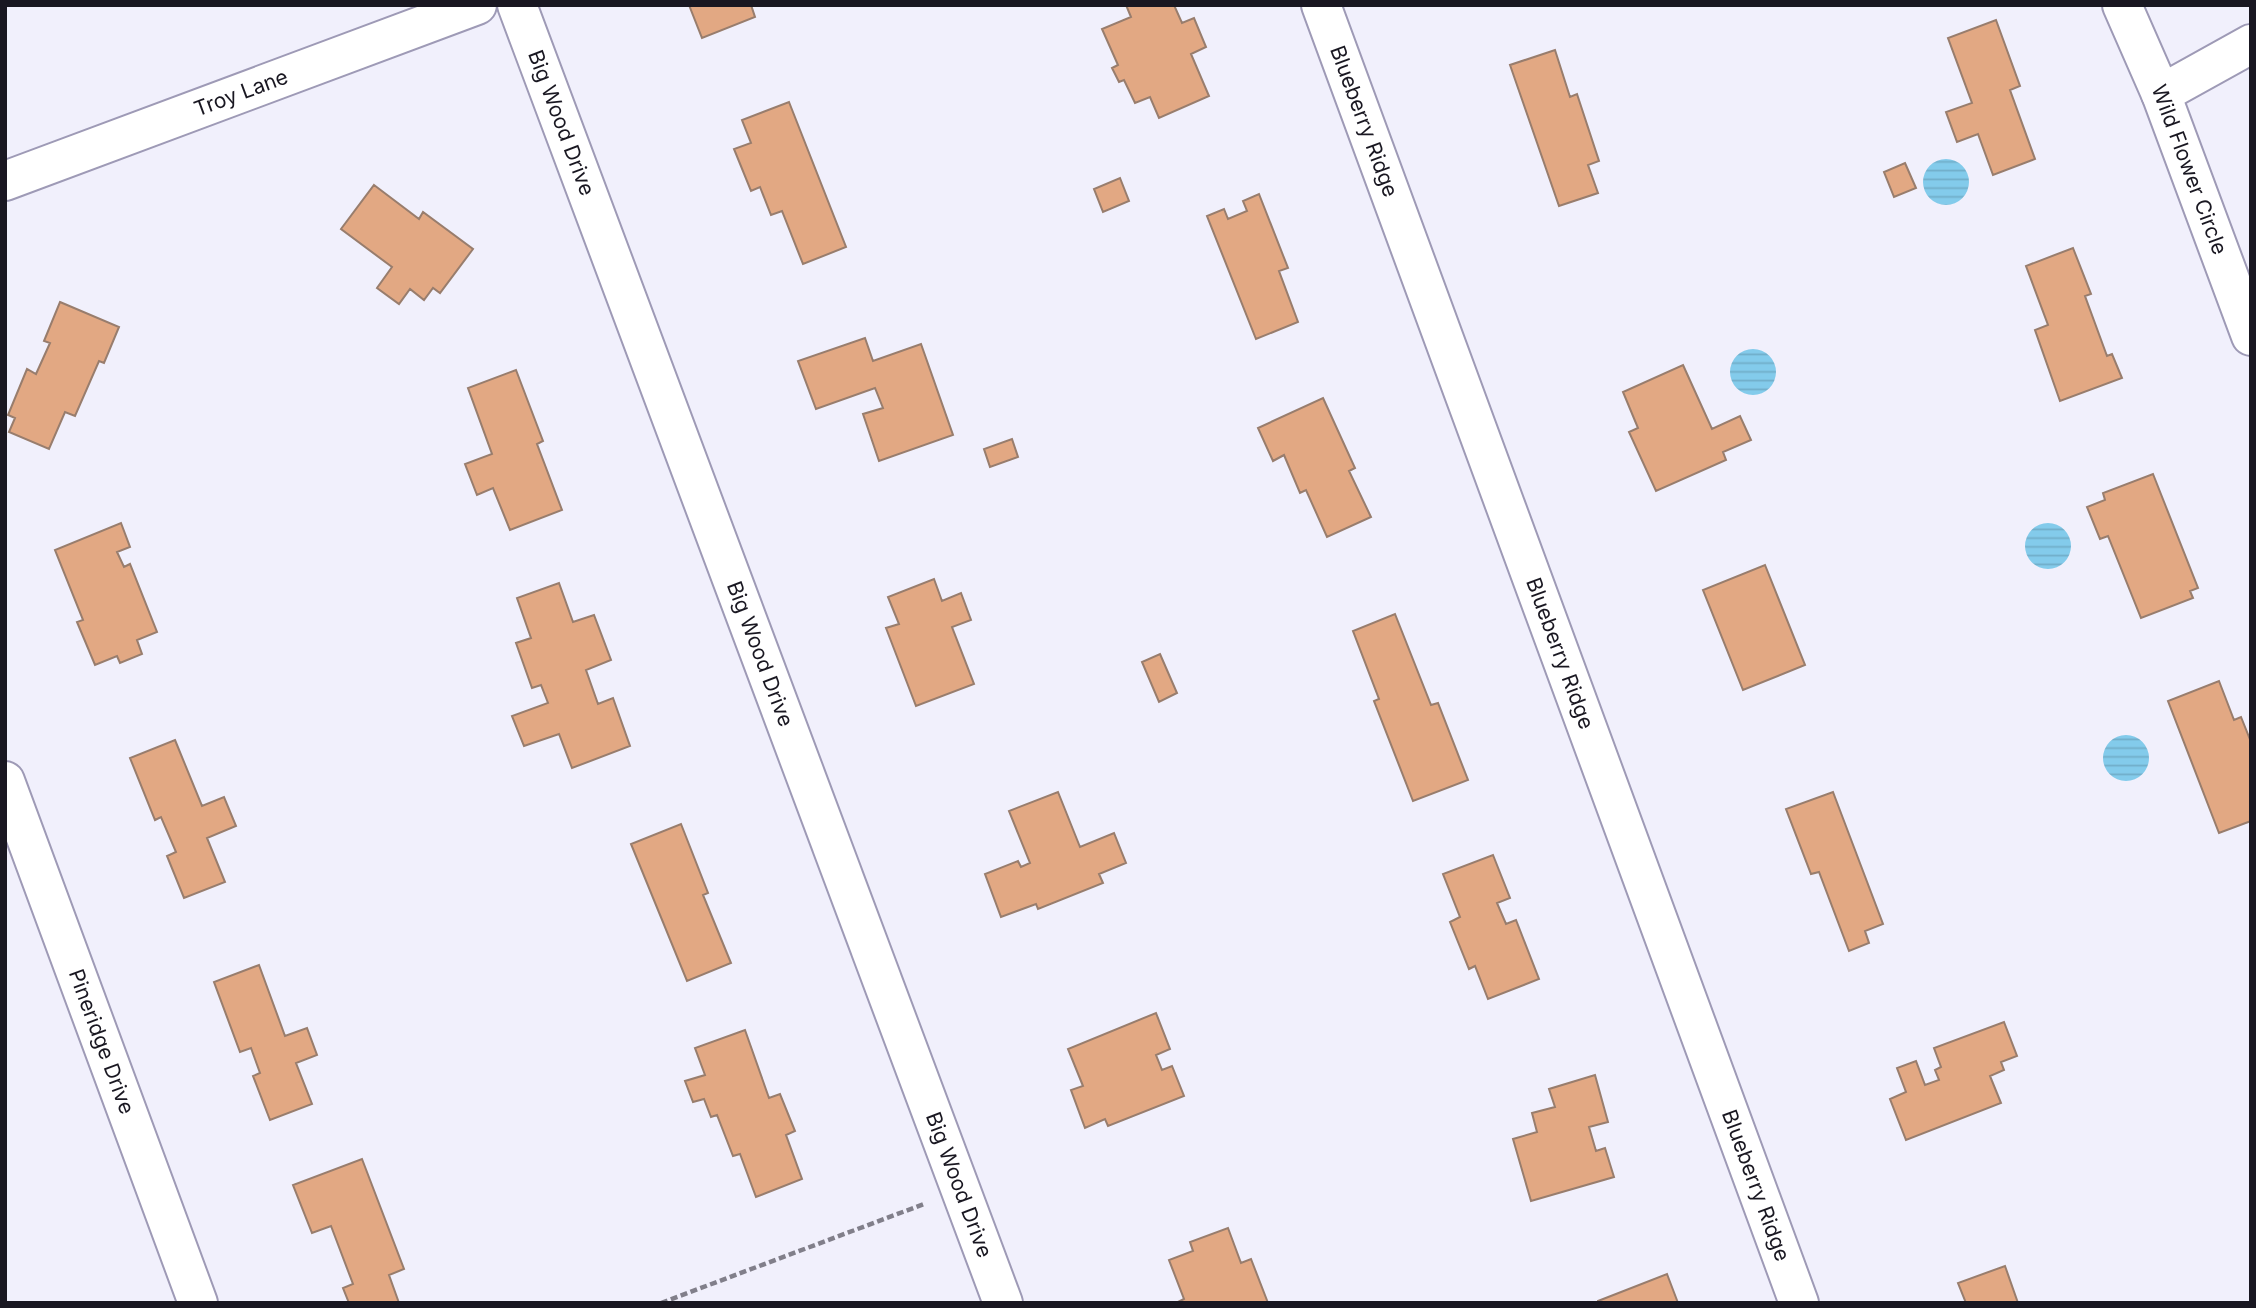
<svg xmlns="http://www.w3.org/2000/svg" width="2256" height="1308" font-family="Inter,sans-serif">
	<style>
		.water { fill: url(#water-rules) }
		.building { fill: #e2a883; stroke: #987d6d; stroke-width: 2 }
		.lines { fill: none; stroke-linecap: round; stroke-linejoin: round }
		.street-casing { stroke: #9e9ab6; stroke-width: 42 }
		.path { stroke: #817f8a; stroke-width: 4.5; stroke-dasharray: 7 3.5; stroke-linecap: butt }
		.street { stroke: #fff; stroke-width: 38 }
		.labels { text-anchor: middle; stroke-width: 5; stroke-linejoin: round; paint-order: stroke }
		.street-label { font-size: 21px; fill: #191721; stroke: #fff }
	</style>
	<defs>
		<pattern id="water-rules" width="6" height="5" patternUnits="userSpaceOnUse" patternTransform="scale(1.75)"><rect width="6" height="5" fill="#83cbeb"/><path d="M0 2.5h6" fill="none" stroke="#71aec9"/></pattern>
	</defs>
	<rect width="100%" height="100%" fill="#f1f0fc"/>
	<!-- water -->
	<path class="water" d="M1923 182a23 23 0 1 1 46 0a23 23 0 1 1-46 0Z
		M1730 372a23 23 0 1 1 46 0a23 23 0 1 1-46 0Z
		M2025 546a23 23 0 1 1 46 0a23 23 0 1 1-46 0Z
		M2103 758a23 23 0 1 1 46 0a23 23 0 1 1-46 0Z"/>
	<!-- building -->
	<path class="building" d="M 689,5 L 751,5 L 755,17 L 702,38 Z
		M 1126,5 L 1174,5 L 1182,23 L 1194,18 L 1206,47 L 1191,54 L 1209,96 L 1159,118 L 1150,97 L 1135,103 L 1124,80 L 1119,82 L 1112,68 L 1118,65 L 1102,29 L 1131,17 Z
		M 1996,20 L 2020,86 L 2010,90 L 2035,159 L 1993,175 L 1978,134 L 1957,142 L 1946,112 L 1972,103 L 1948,38 Z
		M 1555,50 L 1570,97 L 1577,94 L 1599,161 L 1588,165 L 1598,193 L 1559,206 L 1510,65 Z
		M 789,102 L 846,247 L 803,264 L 782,211 L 771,215 L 760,187 L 751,191 L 734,149 L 751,143 L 742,120 Z
		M 1905,163 L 1916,188 L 1894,197 L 1884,172 Z
		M 1120,178 L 1129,201 L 1103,212 L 1094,189 Z
		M 374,185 L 419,219 L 423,212 L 473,249 L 440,293 L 433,288 L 424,300 L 410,289 L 399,304 L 377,288 L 392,267 L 341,229 Z
		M 1259,194 L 1288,268 L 1279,271 L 1298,322 L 1256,339 L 1207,216 L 1224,209 L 1228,219 L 1247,211 L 1243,201 Z
		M 2073,248 L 2091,294 L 2085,296 L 2107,356 L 2112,354 L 2122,378 L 2060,401 L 2035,330 L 2048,325 L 2026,266 Z
		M 60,302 L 119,327 L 104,363 L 99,361 L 75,416 L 65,412 L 49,449 L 9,432 L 15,418 L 8,415 L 27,369 L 36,374 L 50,343 L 44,341 Z
		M 865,338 L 873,361 L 921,344 L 953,435 L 879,461 L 863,414 L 883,408 L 875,388 L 816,409 L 798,361 Z
		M 1683,365 L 1712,429 L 1740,416 L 1751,440 L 1723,452 L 1726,460 L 1656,491 L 1629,432 L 1638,428 L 1623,392 Z
		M 516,370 L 543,441 L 537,444 L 562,510 L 510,530 L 493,488 L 477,495 L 465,464 L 492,454 L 468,388 Z
		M 1323,398 L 1355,468 L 1349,471 L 1371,517 L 1327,537 L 1306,490 L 1300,493 L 1284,455 L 1273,461 L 1258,428 Z
		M 1012,439 L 1018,457 L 990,467 L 984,449 Z
		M 2153,474 L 2198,588 L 2190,591 L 2193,598 L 2141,618 L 2108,536 L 2100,539 L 2087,507 L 2105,500 L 2103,493 Z
		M 121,523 L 130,547 L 117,552 L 124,567 L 130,564 L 157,632 L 137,640 L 142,654 L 120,663 L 117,656 L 95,665 L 77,622 L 83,620 L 55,550 Z
		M 1765,565 L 1805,665 L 1743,690 L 1703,590 Z
		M 934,579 L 942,601 L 961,593 L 971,620 L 952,627 L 974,684 L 916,706 L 886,628 L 899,624 L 888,597 Z
		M 559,583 L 573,622 L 594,615 L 611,660 L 586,670 L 598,704 L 613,698 L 630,746 L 572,768 L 559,734 L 524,746 L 512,716 L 548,703 L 541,685 L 532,688 L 516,643 L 531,638 L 517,598 Z
		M 1395,614 L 1431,705 L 1438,703 L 1468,780 L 1413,801 L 1374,701 L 1379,699 L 1353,631 Z
		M 1160,654 L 1177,693 L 1159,702 L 1142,662 Z
		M 2219,681 L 2234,720 L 2241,717 L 2251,742 L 2251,821 L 2219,833 L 2168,701 Z
		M 175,740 L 202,806 L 224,797 L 236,826 L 207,838 L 225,882 L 184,898 L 167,856 L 176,852 L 161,817 L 155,820 L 130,758 Z
		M 1058,792 L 1080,847 L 1114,833 L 1126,863 L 1099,874 L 1103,883 L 1038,909 L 1036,904 L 1001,917 L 985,874 L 1018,861 L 1021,867 L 1030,863 L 1009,811 Z
		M 1833,792 L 1883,924 L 1865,931 L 1869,943 L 1849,951 L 1819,872 L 1811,874 L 1786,809 Z
		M 681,824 L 708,893 L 703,895 L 731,963 L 687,981 L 631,844 Z
		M 1493,855 L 1510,898 L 1497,903 L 1506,924 L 1516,920 L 1539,979 L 1488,999 L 1475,966 L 1469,969 L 1450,922 L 1460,917 L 1443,874 Z
		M 259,965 L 285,1036 L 307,1028 L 317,1055 L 296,1063 L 312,1104 L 270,1120 L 253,1076 L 260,1073 L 251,1048 L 240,1052 L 214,982 Z
		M 1156,1013 L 1170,1049 L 1156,1055 L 1162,1070 L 1172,1066 L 1184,1096 L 1108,1126 L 1105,1119 L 1085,1128 L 1071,1090 L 1083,1086 L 1068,1049 Z
		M 2004,1022 L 2017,1056 L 2001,1062 L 2004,1070 L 1990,1076 L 2001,1103 L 1906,1140 L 1890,1099 L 1906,1092 L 1897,1068 L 1916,1061 L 1925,1085 L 1939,1080 L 1935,1070 L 1941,1067 L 1934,1048 Z
		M 745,1030 L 769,1098 L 780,1094 L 795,1131 L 786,1135 L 802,1179 L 756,1197 L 740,1154 L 733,1156 L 717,1115 L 711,1117 L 704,1099 L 693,1102 L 685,1081 L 705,1075 L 695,1048 Z
		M 1595,1075 L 1608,1122 L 1589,1127 L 1596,1151 L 1605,1148 L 1614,1177 L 1531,1201 L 1513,1139 L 1537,1132 L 1532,1113 L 1555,1107 L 1549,1089 Z
		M 362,1159 L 404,1269 L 389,1275 L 399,1303 L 349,1303 L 343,1288 L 353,1284 L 331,1226 L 312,1233 L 293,1185 Z
		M 1228,1228 L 1241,1263 L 1251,1259 L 1268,1303 L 1176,1303 L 1184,1299 L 1169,1260 L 1193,1251 L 1190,1242 Z
		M 2005,1266 L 2018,1303 L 1966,1303 L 1958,1283 Z
		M 1667,1274 L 1678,1303 L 1598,1303 L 1598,1301 Z"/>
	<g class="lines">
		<defs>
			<g id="street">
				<path id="s1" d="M 517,5 L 1003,1303"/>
				<path id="s2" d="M 1321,5 L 1799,1303"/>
				<path id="s3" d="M 2122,5 L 2161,94 L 2251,336"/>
				<path d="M 2161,94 L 2251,44"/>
				<path id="s4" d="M 5,181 L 477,5"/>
				<path id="s5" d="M 5,781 L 198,1303"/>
			</g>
		</defs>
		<!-- street casing -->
		<use href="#street" class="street-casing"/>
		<!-- path -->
		<path class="path" d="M 661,1303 L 924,1204"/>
		<!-- street -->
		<use href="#street" class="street"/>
	</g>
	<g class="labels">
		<!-- street labels -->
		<g class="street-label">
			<text dy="7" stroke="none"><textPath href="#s4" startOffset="252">Troy Lane</textPath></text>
			<text dy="7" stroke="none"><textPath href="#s2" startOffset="124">Blueberry Ridge</textPath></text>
			<text dy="7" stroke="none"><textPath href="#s1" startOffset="126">Big Wood Drive</textPath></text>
			<text dy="7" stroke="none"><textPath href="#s3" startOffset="178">Wild Flower Circle</textPath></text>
			<text dy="7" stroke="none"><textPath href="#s1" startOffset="693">Big Wood Drive</textPath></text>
			<text dy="7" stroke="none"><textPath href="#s2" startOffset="691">Blueberry Ridge</textPath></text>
			<text dy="7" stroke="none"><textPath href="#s5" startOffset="278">Pineridge Drive</textPath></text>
			<text dy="7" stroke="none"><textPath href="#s1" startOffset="1260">Big Wood Drive</textPath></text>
			<text dy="7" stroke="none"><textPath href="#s2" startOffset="1258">Blueberry Ridge</textPath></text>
		</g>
	</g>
	<!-- border -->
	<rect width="2256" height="1308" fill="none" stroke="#191721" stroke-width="14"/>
</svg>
